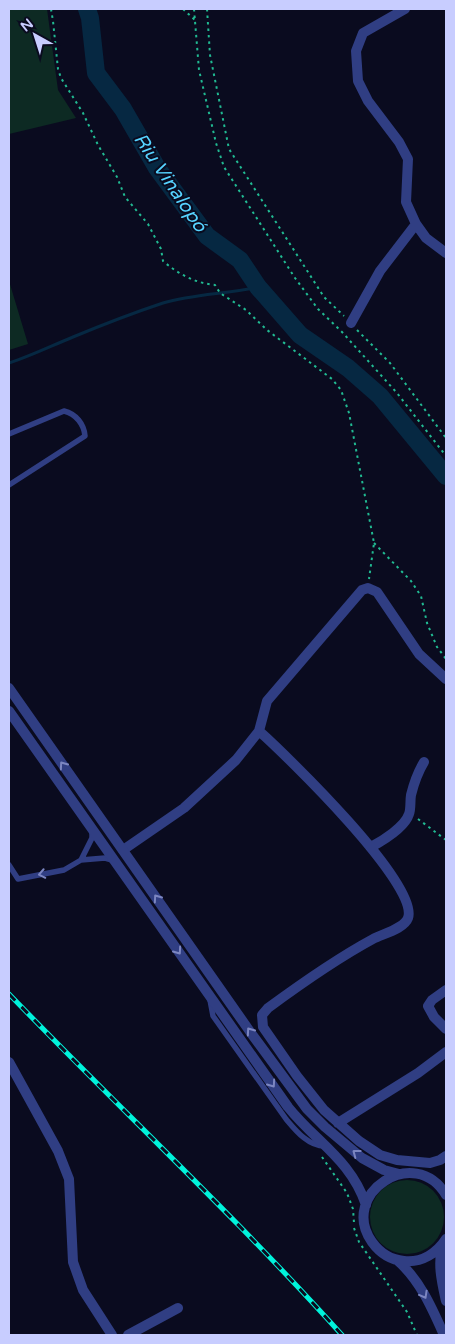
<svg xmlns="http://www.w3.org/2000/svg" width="455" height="1344" font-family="'Varela Round',sans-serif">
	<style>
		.green { fill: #0d2a23 }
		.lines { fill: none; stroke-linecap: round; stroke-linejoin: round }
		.stream { stroke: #062842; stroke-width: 3 }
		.river { stroke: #062842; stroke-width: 18 }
		.path { stroke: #21ba92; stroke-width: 2; stroke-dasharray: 2.5 4; stroke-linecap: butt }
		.service { stroke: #303e83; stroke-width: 5.5 }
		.minor { stroke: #303e83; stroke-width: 10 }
		.tertiary { stroke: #303e83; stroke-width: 10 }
		.rail-casing { stroke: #00f3db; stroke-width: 5 }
		.rail { stroke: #0a0b1f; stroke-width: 3; stroke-dasharray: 9; stroke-linecap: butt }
		.oneway { stroke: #7c86c1 }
		.labels { text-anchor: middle; stroke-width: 4; stroke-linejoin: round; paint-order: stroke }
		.water-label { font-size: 19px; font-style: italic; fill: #56d3ff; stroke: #0a0b1f }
	</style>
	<rect width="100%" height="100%" fill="#0a0b1f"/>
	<!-- green -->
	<path class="green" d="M 9,9 L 47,9 L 58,90 L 76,118 L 9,134 Z
		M 9,281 L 28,344 L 9,350 Z
		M370 1217a37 37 0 1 1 74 0a37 37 0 1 1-74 0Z"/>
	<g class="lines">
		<!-- stream -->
		<path class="stream" d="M 9,363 C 31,356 51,346 73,337 C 102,325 133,313 163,303 C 194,294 227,294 258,287"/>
		<!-- river -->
		<path class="river" d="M 87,9 L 90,18 L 96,73 L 123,109 L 157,168 L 207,236 L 240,260 L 258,287 L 300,335 L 348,368 L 380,396 L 446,476"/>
		<!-- path -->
		<path class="path" d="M 51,9 L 53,21 L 58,69 L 61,78 L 83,113 L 98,145 L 117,177 L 125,197 L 148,224 L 161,249 L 163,261 C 178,274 195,283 215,285 L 220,293 L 246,310 L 267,330 L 332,379 L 341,390 L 349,413 L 374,543 L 369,579
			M 183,9 L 196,21
			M 194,9 L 199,70 L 216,143 L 224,167 L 295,278 L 318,309 L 342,332 L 397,393 L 446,456
			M 207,9 L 210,55 L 229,149 L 324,297 L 344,316
			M 357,330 L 390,363 L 446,438
			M 374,543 L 411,581 L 421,596 L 427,623 L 437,647 L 446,659
			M 418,819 L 446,840
			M 322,1157 L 347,1193 L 353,1209 L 354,1223
			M 354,1228 L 359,1242 L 407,1312 L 417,1335"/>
		<!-- service -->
		<path class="service" d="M 9,434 L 64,411 C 76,414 84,424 85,436 L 9,485
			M 81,860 L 92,838 L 92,830
			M 9,865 L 18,879 L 64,870 L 81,860 L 105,858 L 112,860
			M 210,1000 L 213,1016 L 286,1119 C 296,1131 309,1147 326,1146"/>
		<!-- minor -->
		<path class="minor" d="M 405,9 L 363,33 L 356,51 L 358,81 L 368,101 L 399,142 L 408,159 L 406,202 L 416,224 L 426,238 L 446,253
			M 351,323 L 380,271 L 416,224
			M 259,731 C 286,755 420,885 408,918 C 404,929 382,934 373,939 C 336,959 302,983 268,1008 L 262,1015 L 263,1027 L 297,1076 L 324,1110 L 359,1141 L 380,1155 L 397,1160 L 430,1163 L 440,1160 L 446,1156
			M 371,847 C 382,841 405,827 409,814 C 411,809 410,801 411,795 C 414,783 418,772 424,762
			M 123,850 L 184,808 L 236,760 L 259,731 L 267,701 L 362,590 L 368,588 L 377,592 L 419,654 L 446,679
			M 446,990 L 432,1000 L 428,1006 L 434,1017 L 446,1029
			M 9,1062 L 58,1151 L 69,1179 L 73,1262 L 83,1290 L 112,1335
			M 338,1123 L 418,1073 L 446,1052
			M 128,1335 L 178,1308"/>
		<!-- tertiary -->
		<path class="tertiary" d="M 9,688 L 251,1033 L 307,1109 L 325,1127 L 362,1158 L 384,1170 L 399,1174
			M 9,711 L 288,1107 C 316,1142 351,1160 366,1205
			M 446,1195 C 415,1143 338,1194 372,1242 C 380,1253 391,1260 404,1261 C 422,1263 437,1253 446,1239
			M 443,1245 C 437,1263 442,1283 446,1301
			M 397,1260 C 420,1280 432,1308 444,1335"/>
		<defs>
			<path id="rail" d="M 9,994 C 119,1108 236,1217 342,1335"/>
		</defs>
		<!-- rail casing -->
		<use href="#rail" class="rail-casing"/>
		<!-- rail -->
		<use href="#rail" class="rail"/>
	</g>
	<!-- one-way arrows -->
	<defs><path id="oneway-chevron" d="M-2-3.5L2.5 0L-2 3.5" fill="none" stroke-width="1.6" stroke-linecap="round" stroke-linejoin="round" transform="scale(1.25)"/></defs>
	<g class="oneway">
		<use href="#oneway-chevron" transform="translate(63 765) rotate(-125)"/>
		<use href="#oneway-chevron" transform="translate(42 874) rotate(169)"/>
		<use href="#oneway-chevron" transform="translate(157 898) rotate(-125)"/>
		<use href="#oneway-chevron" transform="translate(178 951) rotate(55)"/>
		<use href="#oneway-chevron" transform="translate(250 1031) rotate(-125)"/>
		<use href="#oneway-chevron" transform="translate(272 1084) rotate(55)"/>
		<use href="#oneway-chevron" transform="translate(356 1153) rotate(-143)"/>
		<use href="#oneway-chevron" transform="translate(424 1295) rotate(61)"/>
	</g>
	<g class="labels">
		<!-- water labels -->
		<g class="water-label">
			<text transform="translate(171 182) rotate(56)" y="7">Riu Vinalopó</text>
		</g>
	</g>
	<!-- border -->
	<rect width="455" height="1344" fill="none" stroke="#c8cdff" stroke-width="20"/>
	<!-- north arrow -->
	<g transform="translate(35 35) rotate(321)" stroke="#0a0b1f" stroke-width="4" paint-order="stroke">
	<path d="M0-4L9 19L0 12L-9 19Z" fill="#c8cdff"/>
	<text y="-8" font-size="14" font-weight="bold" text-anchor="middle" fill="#c8cdff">N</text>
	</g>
</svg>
